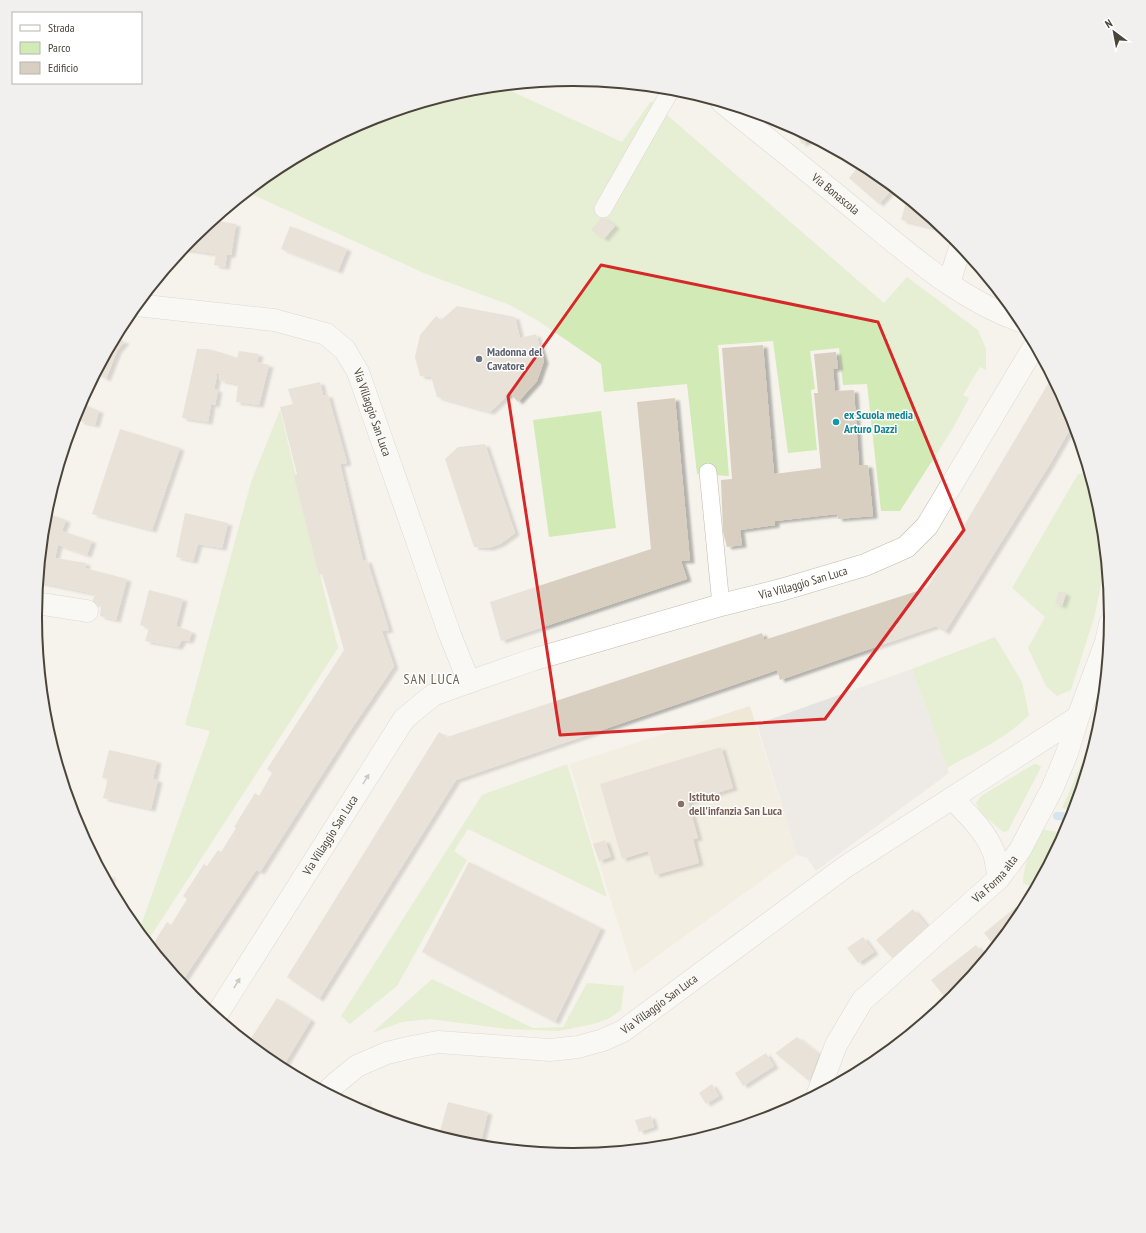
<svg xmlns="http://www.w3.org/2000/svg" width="1146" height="1233" font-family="'PT Sans Narrow',sans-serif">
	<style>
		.education { fill: #efe8d6 }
		.green { fill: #d2eab5 }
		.parking { fill: #e5e3e0 }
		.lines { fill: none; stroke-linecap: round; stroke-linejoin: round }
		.stream { stroke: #a9d4f2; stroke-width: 8 }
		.building { fill: #d8cfc1; filter: url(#shadow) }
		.lane-casing { stroke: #c2bbae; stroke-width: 18 }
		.street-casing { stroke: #c2bbae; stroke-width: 23 }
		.lane { stroke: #fff; stroke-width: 17 }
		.street { stroke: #fff; stroke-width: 22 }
		.oneway { fill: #9c9892 }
		.marked { fill: none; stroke: #d62828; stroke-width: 3; stroke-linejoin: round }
		.worship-dot { fill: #6b7280; stroke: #fff; stroke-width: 1.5 }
		.culture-dot { fill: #0f9aa8; stroke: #fff; stroke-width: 1.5 }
		.education-dot { fill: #8d6e63; stroke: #fff; stroke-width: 1.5 }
		.labels { text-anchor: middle; stroke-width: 3; stroke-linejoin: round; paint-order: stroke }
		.street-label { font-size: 12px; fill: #4b4439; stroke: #fff }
		.worship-label { font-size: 12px; font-weight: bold; fill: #5b616d; stroke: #fff; text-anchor: start }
		.culture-label { font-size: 12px; font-weight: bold; fill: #0d838f; stroke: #fff; text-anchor: start }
		.education-label { font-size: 12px; font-weight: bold; fill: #785e54; stroke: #fff; text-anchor: start }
		.quarter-label { font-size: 14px; letter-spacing: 1px; fill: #6e6250; stroke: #fff }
		.rim { fill: none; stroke: #4b4439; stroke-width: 2 }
	</style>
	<defs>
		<filter id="shadow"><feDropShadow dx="4.5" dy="2.5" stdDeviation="1" flood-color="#0004"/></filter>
	</defs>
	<rect width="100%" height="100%" fill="#f6f3ec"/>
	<!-- education -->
	<path class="education" d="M 750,706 L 797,855 L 634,973 L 593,844 L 570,764 Z"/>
	<!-- green -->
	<path class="green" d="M 500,86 L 622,142 L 651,101 L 884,303 L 907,277 L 978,330 L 986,349 L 986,370 L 980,367 L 963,395 L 969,398 L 952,430 L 900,511 L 881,511 L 867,384 L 843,385 L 839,348 L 810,351 L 815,389 L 811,390 L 817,450 L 788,453 L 773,341 L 718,345 L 729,476 L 697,474 L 687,384 L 604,392 L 601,364 L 540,322 L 510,305 L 426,274 L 247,192 L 274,169 L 367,119 L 468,89 Z
		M 280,410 L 338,648 L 147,942 L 139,931 L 210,731 L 185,725 L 251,482 Z
		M 601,411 L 616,528 L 549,537 L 533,420 Z
		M 1089,473 L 1101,512 L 1106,563 L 1094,618 L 1071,690 L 1057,696 L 1046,686 L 1028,648 L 1045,617 L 1012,588 L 1078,474 Z
		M 995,637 L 1022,682 L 1029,715 C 1007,738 975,752 947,768 L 912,669 Z
		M 1101,717 L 1073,811 L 1062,808 L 1098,726 Z
		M 567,764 L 607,897 L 468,829 L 454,851 L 467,860 L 397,986 L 350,1024 L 341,1016 L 482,795 Z
		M 1034,764 L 1037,764 L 1041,767 L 1008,831 L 1003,832 L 980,812 L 976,803 L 981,796 Z
		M 1040,829 L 1064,833 L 1035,889 L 1023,883 C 1023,864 1033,846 1040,829 Z
		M 432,979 L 533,1028 L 563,1027 L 587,983 L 624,986 L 621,1010 L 608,1019 L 593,1024 L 559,1031 L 507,1029 L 430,1019 L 402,1022 L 372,1033 Z"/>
	<!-- parking -->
	<path class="parking" d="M 912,669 L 949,773 L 816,871 L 807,858 L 797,855 L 757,724 Z
		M 371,1100 L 373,1115 L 359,1109 Z"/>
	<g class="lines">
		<!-- stream -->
		<path class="stream" d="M 1057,816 L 1072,817"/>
	</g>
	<!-- building -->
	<path class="building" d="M 796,128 L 797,129 L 813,138 L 802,144 L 794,130 Z
		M 861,163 L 872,169 L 894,187 L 879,204 L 849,178 Z
		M 907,198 L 945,229 L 945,231 L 901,220 Z
		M 602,217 L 615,226 L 604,239 L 591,230 Z
		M 212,220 L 236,224 L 231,255 L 227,255 L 225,267 L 214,265 L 216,254 L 182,249 L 193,236 Z
		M 290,226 L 347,249 L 338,271 L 281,249 Z
		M 457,306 L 515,317 L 520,338 L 536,334 L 544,361 L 537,381 L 518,402 L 510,393 L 490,412 L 437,397 L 431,377 L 420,376 L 415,357 L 420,335 L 436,316 L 441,320 Z
		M 114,339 L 125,341 L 117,351 L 106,379 L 96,373 Z
		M 763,345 L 774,474 L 821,468 L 814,393 L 818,393 L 814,354 L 836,352 L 838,368 L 833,369 L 835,391 L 854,390 L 859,465 L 868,465 L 873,516 L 838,519 L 837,514 L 775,521 L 775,525 L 740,530 L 742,545 L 727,547 L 723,532 L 721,480 L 732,479 L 722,348 Z
		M 197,349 L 208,349 L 223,353 L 237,358 L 239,351 L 259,354 L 257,362 L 269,365 L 259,405 L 236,402 L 238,384 L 219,380 L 220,374 L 213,373 L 217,376 L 214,389 L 218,390 L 215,405 L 211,404 L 208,422 L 182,418 Z
		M 1052,377 L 1070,411 L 1074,422 L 1050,464 L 945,632 L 936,626 L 780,680 L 777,670 L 456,780 L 319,999 L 287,977 L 439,732 L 447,737 L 762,633 L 764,640 L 927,588 Z
		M 320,382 L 323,395 L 328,395 L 347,463 L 340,464 L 363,561 L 367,560 L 389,630 L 382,631 L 394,666 L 348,734 L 260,872 L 256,870 L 181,983 L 151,947 L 167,922 L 171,925 L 187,899 L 183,896 L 204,864 L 207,866 L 218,850 L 221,852 L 236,828 L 234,827 L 255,793 L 259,796 L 272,773 L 267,769 L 344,650 L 322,574 L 319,575 L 294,476 L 297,474 L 280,407 L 293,404 L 288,389 Z
		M 675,398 L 690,561 L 681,561 L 687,579 L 501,641 L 490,602 L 651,549 L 637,402 Z
		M 83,404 L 99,411 L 95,425 L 79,421 Z
		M 120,429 L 180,448 L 152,530 L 92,514 Z
		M 485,444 L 515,533 L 500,544 L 489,548 L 474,547 L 445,459 L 458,447 Z
		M 185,513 L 228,523 L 222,548 L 198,544 L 193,561 L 176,557 Z
		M 49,514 L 66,520 L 62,531 L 92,541 L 87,555 L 58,545 L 55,558 L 86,563 L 85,568 L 127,579 L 116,620 L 100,616 L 101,605 L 92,603 L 95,594 L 38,582 L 44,527 Z
		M 149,590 L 183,599 L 176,626 L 192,632 L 189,641 L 182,640 L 178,647 L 145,641 L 149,628 L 140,625 Z
		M 1059,591 L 1066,594 L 1062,606 L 1055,603 Z
		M 721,747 L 733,788 L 688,802 L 698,838 L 693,839 L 699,863 L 655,875 L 648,851 L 622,859 L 600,784 Z
		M 109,750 L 157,761 L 153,779 L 158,780 L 151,809 L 103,798 L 108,779 L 102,778 Z
		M 605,840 L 611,857 L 599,861 L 593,844 Z
		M 469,862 L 601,928 L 555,1022 L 422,952 Z
		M 104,875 L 111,876 L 109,885 Z
		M 1016,907 L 1022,913 L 1020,916 L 995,947 L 984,933 Z
		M 913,909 L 928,927 L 892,958 L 876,940 Z
		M 863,937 L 874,952 L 858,963 L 847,948 Z
		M 976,945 L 986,958 L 953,997 L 948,1001 L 931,980 Z
		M 277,998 L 311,1020 L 282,1068 L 274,1064 L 248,1043 Z
		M 797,1037 L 819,1054 L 809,1081 L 775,1053 Z
		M 766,1053 L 774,1066 L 743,1086 L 735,1073 Z
		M 712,1084 L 719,1096 L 706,1104 L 699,1093 Z
		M 448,1102 L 488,1112 L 480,1145 L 468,1144 L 439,1135 Z
		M 651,1116 L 654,1127 L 639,1132 L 635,1120 Z"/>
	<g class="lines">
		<defs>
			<path id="lane" d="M 603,209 L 672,88
				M 708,472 L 721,605"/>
			<g id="street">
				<path id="s1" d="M 722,102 C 770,141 819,180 866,219 C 915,259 962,301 1023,322"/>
				<path d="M 949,283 L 961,245"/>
				<path id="s2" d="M 136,305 L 274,320 L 326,334 L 345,350 L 358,372 L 450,635 L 469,682"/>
				<path d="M 36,603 L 87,611"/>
				<path d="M 952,798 C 968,815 985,830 994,853 C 996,860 997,870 999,878"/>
				<path id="s3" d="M 216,1016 L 404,719 L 433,695 L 469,682 L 532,660 L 721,605 L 781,590 L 865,565 L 906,547 L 927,526 L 1035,345"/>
				<path id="s4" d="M 327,1092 L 335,1084 L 357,1066 L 387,1053 L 412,1047 L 438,1042 L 550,1050 L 578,1047 L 603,1040 L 623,1031 L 845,867 L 1078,717"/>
				<path id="s5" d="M 818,1093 L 836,1045 L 862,1001 L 999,878 L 1020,850 L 1052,789 L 1067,753 L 1078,717 L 1106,642 L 1110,624"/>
			</g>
		</defs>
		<!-- lane casing -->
		<use href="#lane" class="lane-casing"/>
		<!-- street casing -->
		<use href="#street" class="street-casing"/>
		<!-- lane -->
		<use href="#lane" class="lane"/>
		<!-- street -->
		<use href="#street" class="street"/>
	</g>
	<!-- one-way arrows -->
	<defs><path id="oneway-solid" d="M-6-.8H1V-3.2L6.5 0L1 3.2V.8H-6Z"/></defs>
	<g class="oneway">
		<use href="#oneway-solid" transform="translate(366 779) rotate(-58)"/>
		<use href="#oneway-solid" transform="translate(237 983) rotate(-58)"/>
	</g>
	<!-- marked area -->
	<path d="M0 0H1146V1233H0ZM 601,265 L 878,322 L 964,530 L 825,719 L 560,735 L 508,396 Z" fill="#f6f3ec" fill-opacity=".55" fill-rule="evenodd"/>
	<path class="marked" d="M 601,265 L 878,322 L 964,530 L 825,719 L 560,735 L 508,396 Z"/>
	<!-- markers -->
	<circle class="worship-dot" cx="479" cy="359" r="4"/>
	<circle class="culture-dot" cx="836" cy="422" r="4"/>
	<circle class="education-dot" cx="681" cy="804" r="4"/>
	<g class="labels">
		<!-- street labels -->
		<g class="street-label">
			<text dy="4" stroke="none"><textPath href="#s1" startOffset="146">Via Bonascola</textPath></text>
			<text dy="4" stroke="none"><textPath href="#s2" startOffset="286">Via Villaggio San Luca</textPath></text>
			<text dy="4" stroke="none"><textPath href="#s3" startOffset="776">Via Villaggio San Luca</textPath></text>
			<text dy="4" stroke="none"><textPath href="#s3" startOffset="214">Via Villaggio San Luca</textPath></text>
			<text dy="4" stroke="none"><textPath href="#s5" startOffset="283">Via Forma alta</textPath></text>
			<text dy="4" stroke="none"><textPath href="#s4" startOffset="358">Via Villaggio San Luca</textPath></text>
		</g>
		<!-- worship labels -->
		<g class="worship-label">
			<text x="487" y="356">Madonna del<tspan x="487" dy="14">Cavatore</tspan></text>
		</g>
		<!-- culture labels -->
		<g class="culture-label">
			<text x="844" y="419">ex Scuola media<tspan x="844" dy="14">Arturo Dazzi</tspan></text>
		</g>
		<!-- education labels -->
		<g class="education-label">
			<text x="689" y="801">Istituto<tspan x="689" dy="14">dell'infanzia San Luca</tspan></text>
		</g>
		<!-- quarter labels -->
		<g class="quarter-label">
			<text x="432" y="684">SAN LUCA</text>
		</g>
	</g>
	<!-- crop -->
	<path d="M0 0H1146V1233H0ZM42 617a531 531 0 1 1 1062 0a531 531 0 1 1-1062 0Z" fill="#f1f0ef" fill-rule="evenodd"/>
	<path class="rim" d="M42 617a531 531 0 1 1 1062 0a531 531 0 1 1-1062 0Z"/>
	<!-- legend -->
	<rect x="12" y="12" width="130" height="72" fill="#ffffff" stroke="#b7b4b0"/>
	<rect x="20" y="25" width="20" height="6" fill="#ffffff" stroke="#b7b4b0"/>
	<text x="48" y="32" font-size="12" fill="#4b4439">Strada</text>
	<rect x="20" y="42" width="20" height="12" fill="#d2eab5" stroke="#b7b4b0"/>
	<text x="48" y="52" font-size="12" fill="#4b4439">Parco</text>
	<rect x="20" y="62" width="20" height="12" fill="#d8cfc1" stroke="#b7b4b0"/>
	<text x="48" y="72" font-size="12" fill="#4b4439">Edificio</text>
	<!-- north arrow -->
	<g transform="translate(1114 32) rotate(328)" stroke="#ffffff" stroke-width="3" paint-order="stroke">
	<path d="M0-3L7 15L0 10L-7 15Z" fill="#4b4439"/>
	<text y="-6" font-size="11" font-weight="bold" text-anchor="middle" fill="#4b4439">N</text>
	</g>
</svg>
